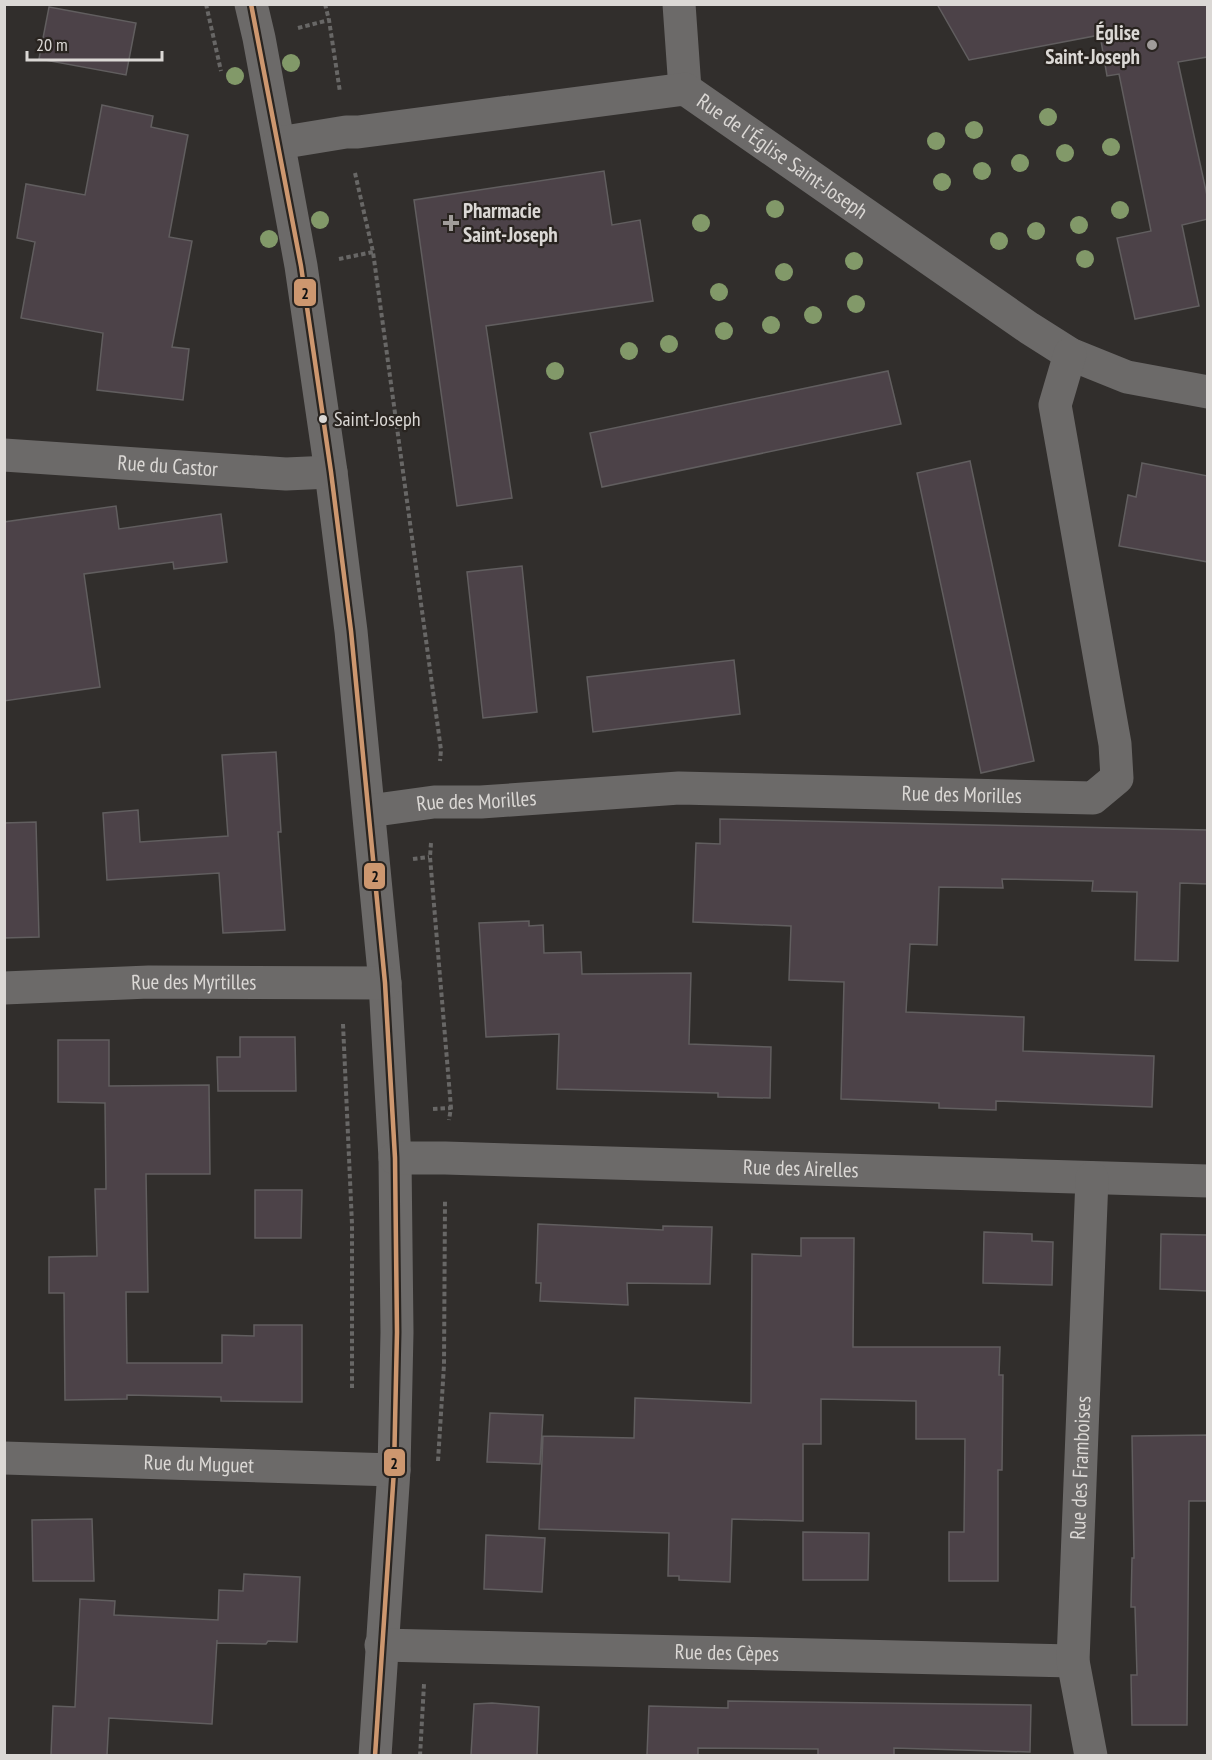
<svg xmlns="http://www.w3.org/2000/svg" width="1212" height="1760" font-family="'PT Sans Narrow',sans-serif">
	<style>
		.building { fill: #4c4248; stroke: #615e5f; stroke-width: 1.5 }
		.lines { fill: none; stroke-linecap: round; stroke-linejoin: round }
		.path { stroke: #686766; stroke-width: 4; stroke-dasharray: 4.5 3; stroke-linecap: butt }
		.minor { stroke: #6c6a69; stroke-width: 33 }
		.bus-1-casing { stroke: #292420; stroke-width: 9 }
		.bus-1 { stroke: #cd976f; stroke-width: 4.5 }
		.tree { fill: #829969 }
		.poi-dot { fill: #a09c9a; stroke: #292420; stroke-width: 2 }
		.bus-dot { fill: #dbd8d5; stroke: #292420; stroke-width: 2 }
		.labels { text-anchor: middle; stroke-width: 4.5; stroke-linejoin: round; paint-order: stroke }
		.bus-label { font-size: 20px; fill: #dbd8d5; stroke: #292420; text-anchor: start }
		.poi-label { font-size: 21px; font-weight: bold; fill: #dbd8d5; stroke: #292420; text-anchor: end }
		.street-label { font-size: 21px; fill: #dbd8d5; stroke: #292420 }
		.line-badge { stroke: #292420; stroke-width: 2 }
		.pale-badge-label { font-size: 16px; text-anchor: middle; font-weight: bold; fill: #111 }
	</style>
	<rect width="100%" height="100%" fill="#312e2c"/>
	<!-- building -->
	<path class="building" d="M 937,4 L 1208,4 L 1207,57 L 1178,62 L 1208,200 L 1208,219 L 1182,225 L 1199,306 L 1135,319 L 1117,238 L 1151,231 L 1119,74 L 1107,76 L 1100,35 L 969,60 Z
		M 49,7 L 136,23 L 126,75 L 39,59 Z
		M 102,105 L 153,116 L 151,127 L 188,135 L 169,237 L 192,241 L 172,347 L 189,349 L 183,400 L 97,390 L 103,333 L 21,318 L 35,242 L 17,238 L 26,184 L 85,195 Z
		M 604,171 L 612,225 L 640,220 L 653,301 L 486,326 L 512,498 L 457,506 L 414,200 Z
		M 888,371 L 901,424 L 602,487 L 590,433 Z
		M 970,461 L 1034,761 L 981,773 L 917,473 Z
		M 1142,463 L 1208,476 L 1208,562 L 1119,546 L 1128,495 L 1136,497 Z
		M 116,506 L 119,529 L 221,514 L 227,562 L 174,569 L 173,562 L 84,574 L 100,687 L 4,701 L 4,522 Z
		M 522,566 L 537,712 L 483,718 L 467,572 Z
		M 734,660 L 740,714 L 593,732 L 587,677 Z
		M 276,752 L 281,832 L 278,832 L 285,930 L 223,933 L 219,873 L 107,880 L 103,813 L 138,810 L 140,842 L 228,836 L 222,755 Z
		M 720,819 L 1208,830 L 1208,884 L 1180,883 L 1178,961 L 1135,960 L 1137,892 L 1092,891 L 1093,881 L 1002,879 L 1003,888 L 939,887 L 937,945 L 910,944 L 906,1012 L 1024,1017 L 1023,1051 L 1154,1056 L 1152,1107 L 996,1101 L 996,1110 L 939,1108 L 939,1103 L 841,1099 L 844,982 L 789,980 L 791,926 L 693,922 L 696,843 L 720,844 Z
		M 36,822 L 39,937 L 4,938 L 4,823 Z
		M 529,921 L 529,926 L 543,925 L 544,953 L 581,952 L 582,974 L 691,973 L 689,1044 L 771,1047 L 770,1098 L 718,1097 L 718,1093 L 557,1089 L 559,1034 L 486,1037 L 479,923 Z
		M 240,1037 L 295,1037 L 296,1091 L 218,1091 L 217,1057 L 240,1057 Z
		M 58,1040 L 109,1040 L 109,1086 L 209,1085 L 210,1174 L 146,1174 L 148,1292 L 126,1292 L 127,1363 L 222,1363 L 222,1335 L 254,1336 L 254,1325 L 302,1325 L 302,1402 L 221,1401 L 221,1397 L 127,1395 L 127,1399 L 65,1400 L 64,1293 L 49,1293 L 49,1257 L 97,1256 L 95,1189 L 106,1189 L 105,1103 L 58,1102 Z
		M 255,1190 L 302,1190 L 301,1238 L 255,1238 Z
		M 538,1224 L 663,1230 L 663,1226 L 712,1227 L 710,1284 L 627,1283 L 628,1305 L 540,1301 L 541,1283 L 536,1283 Z
		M 984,1232 L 1032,1234 L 1032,1241 L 1053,1242 L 1052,1285 L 983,1283 Z
		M 1161,1234 L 1208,1235 L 1208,1291 L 1160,1289 Z
		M 801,1238 L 854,1238 L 853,1347 L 1000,1347 L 999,1375 L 1003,1375 L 1002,1470 L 998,1470 L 998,1581 L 949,1581 L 949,1532 L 964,1532 L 965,1439 L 916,1439 L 916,1401 L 821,1399 L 821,1444 L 803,1444 L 803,1521 L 732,1519 L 730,1582 L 679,1580 L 679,1576 L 668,1576 L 669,1533 L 539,1529 L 543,1436 L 634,1438 L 635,1398 L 751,1403 L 752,1254 L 801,1256 Z
		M 490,1413 L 543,1415 L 540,1464 L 487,1462 Z
		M 1208,1435 L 1208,1501 L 1189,1501 L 1187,1725 L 1132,1725 L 1131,1675 L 1137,1675 L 1135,1607 L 1131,1607 L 1132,1558 L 1134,1558 L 1132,1436 Z
		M 92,1519 L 94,1581 L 33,1581 L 32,1520 Z
		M 803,1532 L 869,1533 L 868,1580 L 803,1580 Z
		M 486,1535 L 545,1538 L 542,1592 L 484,1589 Z
		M 244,1574 L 300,1577 L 297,1642 L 268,1641 L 266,1644 L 217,1643 L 217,1640 L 212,1724 L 109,1718 L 107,1755 L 51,1755 L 53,1706 L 75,1707 L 80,1599 L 115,1601 L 114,1615 L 218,1620 L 219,1590 L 243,1591 Z
		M 728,1701 L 1031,1705 L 1030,1752 L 894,1748 L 894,1755 L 818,1755 L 818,1749 L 698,1748 L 698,1755 L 647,1755 L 649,1706 L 728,1708 Z
		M 492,1703 L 539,1707 L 537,1755 L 471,1755 L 474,1704 Z"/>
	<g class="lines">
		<!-- path -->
		<path class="path" d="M 206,4 L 221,71
			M 325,4 L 329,20 L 340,92
			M 298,28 L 329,20
			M 355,173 L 373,252 L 441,750 L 440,761
			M 339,259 L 373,252
			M 431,843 L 430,857 L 451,1108 L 449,1120
			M 413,859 L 429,857
			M 343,1024 L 352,1224 L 352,1388
			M 433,1109 L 451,1108
			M 438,1461 L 444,1365 L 445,1199
			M 420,1756 L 424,1684"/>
		<!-- minor -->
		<g class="minor">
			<path d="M 251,4 L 259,38 L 301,266 L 331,472 L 351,631 L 385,983 L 395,1158 L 397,1332 L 394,1470 L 375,1756"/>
			<path d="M 679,4 L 685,89"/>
			<path id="s1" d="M 279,143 L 346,132 L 358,132 L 685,89 L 1029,328 L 1070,354 L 1127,377 L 1208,392"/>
			<path id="s2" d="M 4,455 L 286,474 L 331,472"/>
			<path id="s3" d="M 369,811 L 434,802 L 481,802 L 679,788 L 1093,798 L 1117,778 L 1115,744 L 1055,405 L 1070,354"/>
			<path id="s4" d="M 4,988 L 149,982 L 385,983"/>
			<path id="s5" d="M 395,1158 L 445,1158 L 1208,1181"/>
			<path id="s6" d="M 4,1458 L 394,1470"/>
			<path id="s7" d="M 381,1645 L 1073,1661"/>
			<path id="s8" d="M 1091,1756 L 1073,1661 L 1092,1178"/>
		</g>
		<defs>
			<path id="bus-1" d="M 251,4 L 301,266 L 331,472 L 351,631 L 385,983 L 395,1158 L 397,1332 L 394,1470 L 375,1756"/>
		</defs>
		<!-- bus-1 casing -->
		<use href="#bus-1" class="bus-1-casing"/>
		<!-- bus-1 -->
		<use href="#bus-1" class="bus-1"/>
	</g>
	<!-- trees -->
	<g class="tree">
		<circle cx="291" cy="63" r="9"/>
		<circle cx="235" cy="76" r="9"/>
		<circle cx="1048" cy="117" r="9"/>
		<circle cx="974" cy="130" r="9"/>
		<circle cx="936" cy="141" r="9"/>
		<circle cx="1111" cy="147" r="9"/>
		<circle cx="1065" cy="153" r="9"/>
		<circle cx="1020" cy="163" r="9"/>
		<circle cx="982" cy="171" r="9"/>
		<circle cx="942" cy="182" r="9"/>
		<circle cx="775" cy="209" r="9"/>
		<circle cx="1120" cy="210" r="9"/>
		<circle cx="320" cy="220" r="9"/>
		<circle cx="701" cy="223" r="9"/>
		<circle cx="1079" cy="225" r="9"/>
		<circle cx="1036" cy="231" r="9"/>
		<circle cx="269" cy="239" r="9"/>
		<circle cx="999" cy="241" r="9"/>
		<circle cx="1085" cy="259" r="9"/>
		<circle cx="854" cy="261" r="9"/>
		<circle cx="784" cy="272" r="9"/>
		<circle cx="719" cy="292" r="9"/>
		<circle cx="856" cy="304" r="9"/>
		<circle cx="813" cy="315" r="9"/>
		<circle cx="771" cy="325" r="9"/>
		<circle cx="724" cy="331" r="9"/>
		<circle cx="669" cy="344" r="9"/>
		<circle cx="629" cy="351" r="9"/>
		<circle cx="555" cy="371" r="9"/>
	</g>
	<!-- markers -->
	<g class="poi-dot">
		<circle cx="1152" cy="45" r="6"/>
		<path d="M448 214h6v6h6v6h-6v6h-6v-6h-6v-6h6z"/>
	</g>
	<circle class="bus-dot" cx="323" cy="419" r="5"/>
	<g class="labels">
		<!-- bus labels -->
		<g class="bus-label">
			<text x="334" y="426">Saint-Joseph</text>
		</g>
		<!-- poi labels -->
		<g class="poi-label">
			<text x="1140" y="40">Église<tspan x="1140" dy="24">Saint-Joseph</tspan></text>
			<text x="463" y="218" text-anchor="start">Pharmacie<tspan x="463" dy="24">Saint-Joseph</tspan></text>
		</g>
		<!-- street labels -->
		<g class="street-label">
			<text dy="7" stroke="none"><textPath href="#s1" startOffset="528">Rue de l'Église Saint-Joseph</textPath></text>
			<text dy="7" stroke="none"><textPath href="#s2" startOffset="164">Rue du Castor</textPath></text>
			<text dy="7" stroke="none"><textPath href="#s3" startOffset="594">Rue des Morilles</textPath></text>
			<text dy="7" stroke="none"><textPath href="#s3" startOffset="108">Rue des Morilles</textPath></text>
			<text dy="7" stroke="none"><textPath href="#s4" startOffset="190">Rue des Myrtilles</textPath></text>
			<text dy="7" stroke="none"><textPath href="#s5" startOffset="406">Rue des Airelles</textPath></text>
			<text dy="7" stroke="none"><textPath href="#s6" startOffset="195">Rue du Muguet</textPath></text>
			<text dy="7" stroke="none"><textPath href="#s8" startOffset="290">Rue des Framboises</textPath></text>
			<text dy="7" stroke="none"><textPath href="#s7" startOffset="346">Rue des Cèpes</textPath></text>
		</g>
	</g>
	<g class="line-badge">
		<rect x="293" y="278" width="24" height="29" rx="6" fill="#cd976f"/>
		<rect x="363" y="862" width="23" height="28" rx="6" fill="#cd976f"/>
		<rect x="383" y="1448" width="23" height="29" rx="6" fill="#cd976f"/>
	</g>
	<g class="pale-badge-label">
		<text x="305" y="299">2</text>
		<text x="375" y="882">2</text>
		<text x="394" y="1469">2</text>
	</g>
	<!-- border -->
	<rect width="1212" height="1760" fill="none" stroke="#dbd8d5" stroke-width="12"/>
	<!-- scale -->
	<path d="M27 51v9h135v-9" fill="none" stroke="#dbd8d5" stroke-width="3"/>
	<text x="36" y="51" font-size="18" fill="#dbd8d5" stroke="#292420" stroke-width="4.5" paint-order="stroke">20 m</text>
</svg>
